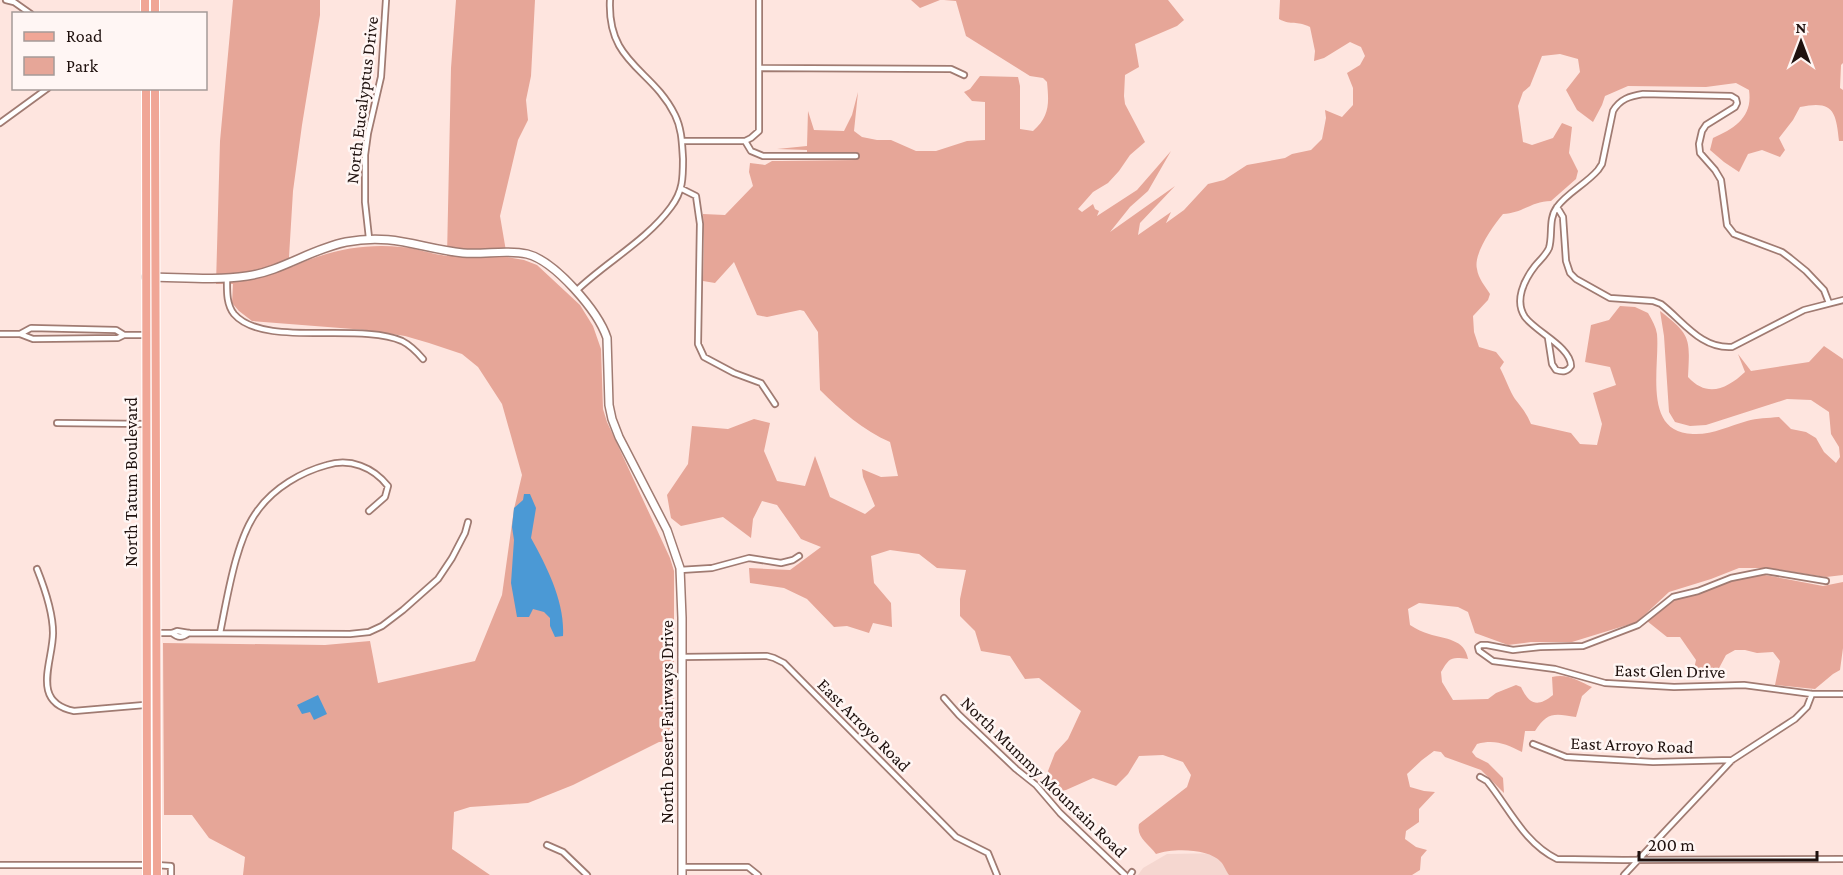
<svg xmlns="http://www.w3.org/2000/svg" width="1843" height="875" font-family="'Crimson Pro',serif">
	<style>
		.built { fill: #f5d7d0 }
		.green { fill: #e6a698 }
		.water { fill: #4b99d5 }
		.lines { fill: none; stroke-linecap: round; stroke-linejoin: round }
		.street-casing { stroke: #a07b72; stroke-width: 8 }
		.secondary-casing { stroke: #a07b72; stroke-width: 10 }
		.primary-casing { stroke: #fff; stroke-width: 10 }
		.street { stroke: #fff; stroke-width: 4.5 }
		.secondary { stroke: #fff; stroke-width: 7 }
		.primary { stroke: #f0a696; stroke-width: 8 }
		.labels { text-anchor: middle; stroke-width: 5; stroke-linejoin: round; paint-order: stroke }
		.street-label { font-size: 18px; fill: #1f110e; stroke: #fff6f4 }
	</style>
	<rect width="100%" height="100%" fill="#fee5df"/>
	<!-- built -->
	<path class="built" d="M 1407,850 L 1407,875 L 1138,875 L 1143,868 L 1167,854 Z"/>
	<!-- green -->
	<path class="green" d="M 233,0 L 320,0 L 320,15 L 302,125 L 293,191 L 289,257 L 292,267 C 326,251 363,243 401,247 C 416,248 431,254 447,256 L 451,68 L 456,0 L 535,0 L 531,76 L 526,100 L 528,120 L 518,140 L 500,216 L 507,257 L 524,260 L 537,265 L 580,305 L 593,326 L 601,349 L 603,409 L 607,422 L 670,558 L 674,571 L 674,741 L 659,742 L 573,785 L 528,803 L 470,807 L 454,812 L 452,849 L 490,875 L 243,875 L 245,857 L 209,838 L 192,815 L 164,815 L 163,643 L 325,645 L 370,641 L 378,683 L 475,661 L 502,595 L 514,509 L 522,475 L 502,404 L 478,367 L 462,354 L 429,343 L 405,336 L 366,330 L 252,321 L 239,311 L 232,303 L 233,284 L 216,284 L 220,141 Z
		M 911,0 L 940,0 L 920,8 Z
		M 944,0 L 1168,0 L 1184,20 L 1177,26 L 1135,44 L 1139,67 L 1125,75 L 1124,96 L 1125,104 L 1145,142 L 1130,155 L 1119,171 L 1108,183 L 1093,192 L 1078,209 L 1082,212 L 1093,204 L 1095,209 L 1099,211 L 1097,216 L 1137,190 L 1171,151 L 1148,191 L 1130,207 L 1110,232 L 1175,186 L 1140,223 L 1138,235 L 1171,212 L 1166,223 L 1184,210 L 1208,184 L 1224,180 L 1247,165 L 1285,158 L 1292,154 L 1311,150 L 1322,139 L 1326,118 L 1325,110 L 1342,117 L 1353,105 L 1353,88 L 1347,73 L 1360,65 L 1365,56 L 1361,47 L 1350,42 L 1324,58 L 1314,61 L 1315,51 L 1310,27 C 1296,20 1292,26 1279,19 L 1280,0 L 1843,0 L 1843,63 L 1841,65 L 1840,88 L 1843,90 L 1843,141 L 1839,141 C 1836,111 1833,100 1800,107 L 1793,120 L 1779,138 L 1785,150 L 1780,157 L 1762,150 L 1748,154 L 1739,172 L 1724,162 L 1710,150 L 1713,138 C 1735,128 1753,117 1749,90 L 1736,83 L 1706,87 L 1628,86 L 1605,96 L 1602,105 L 1593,122 L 1577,110 L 1566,90 L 1580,72 L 1578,59 L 1560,54 L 1542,56 L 1530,86 L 1523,92 L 1518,106 L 1523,142 L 1532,145 L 1553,138 L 1562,123 L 1572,127 L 1569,153 L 1578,171 L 1576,179 L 1551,201 C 1532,201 1523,213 1503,214 C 1493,226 1473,254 1477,269 C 1478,278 1485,286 1490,294 L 1488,300 L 1473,316 L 1474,332 L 1479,347 L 1496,352 L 1504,362 L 1500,368 C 1505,377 1510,392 1515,399 C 1522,408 1527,414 1531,424 L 1571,433 L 1580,444 L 1597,445 L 1602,424 L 1593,393 L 1616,385 L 1610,367 L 1585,362 L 1591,325 L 1609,320 L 1620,306 L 1635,307 L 1648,313 C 1652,320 1656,327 1657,334 C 1660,367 1642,433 1693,434 C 1712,435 1729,426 1747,421 C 1757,418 1768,418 1779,417 L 1791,429 L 1806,432 L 1816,438 L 1824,452 L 1836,463 L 1840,457 L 1839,447 L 1831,434 L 1829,412 L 1811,400 L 1787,399 L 1706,425 L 1690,426 L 1675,422 L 1669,412 L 1664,336 L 1660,311 C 1691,335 1690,338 1688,377 C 1707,398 1727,389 1745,372 L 1738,354 L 1751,371 L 1809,362 L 1824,346 L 1843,359 L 1843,575 L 1826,577 L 1769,568 L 1739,568 L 1711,579 L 1669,592 L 1637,622 L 1572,642 L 1531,642 L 1508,645 L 1475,633 L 1468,612 L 1458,607 L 1419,603 L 1408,609 L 1410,625 C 1416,629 1422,632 1429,634 C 1445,639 1465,639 1468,659 C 1451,657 1450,657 1441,672 L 1442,682 L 1453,700 L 1488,699 L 1496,693 L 1516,685 L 1521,687 C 1529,704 1537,708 1553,695 L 1552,677 C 1567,673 1579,681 1592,687 L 1582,696 L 1576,717 C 1554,713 1547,712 1535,731 L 1525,731 L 1522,752 C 1506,744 1495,739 1477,744 L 1472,752 L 1476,757 L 1488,763 L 1503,778 L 1504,793 L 1481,770 L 1445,757 L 1441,752 L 1434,751 L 1422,760 L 1407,774 L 1410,787 L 1424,791 L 1435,792 L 1419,809 L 1419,822 L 1406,831 L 1405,839 L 1416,847 L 1427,850 L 1421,857 L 1420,870 L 1412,875 L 1229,875 C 1226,871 1224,865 1221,862 C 1209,848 1172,848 1156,854 C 1149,844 1136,838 1139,824 L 1187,787 L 1191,775 L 1183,762 L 1163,755 L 1139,756 L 1128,774 L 1116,786 L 1093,778 L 1066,790 L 1055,792 L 1048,771 L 1055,753 L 1068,739 L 1081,711 L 1039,678 L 1025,679 L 1010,656 L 981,651 L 975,631 L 960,616 L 960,599 L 966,570 L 937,568 L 919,554 L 890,550 L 871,556 L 874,583 L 891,603 L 892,627 L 873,623 L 869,633 L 847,626 L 834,627 L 807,599 L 784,588 L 750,583 L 749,568 L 790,570 L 821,547 L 801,539 L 777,505 L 762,501 L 753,519 L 751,538 L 723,517 L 681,526 L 671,518 L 667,495 L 688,464 L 692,426 L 728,429 L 754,419 L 770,423 L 764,451 L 777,481 L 805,486 L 815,456 L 830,497 L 865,514 L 875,506 L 863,477 L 862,469 L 881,477 L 898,476 L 890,442 C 864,431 840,410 820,390 L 818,332 L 804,311 L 800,310 L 767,317 L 757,315 L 734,262 L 715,283 L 703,281 L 704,240 L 703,214 L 725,215 L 753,186 L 749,172 L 750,163 L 765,165 L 772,161 L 781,161 L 856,160 L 855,154 L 807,153 L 807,150 L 777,149 L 807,146 L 808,111 L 814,130 L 844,131 L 852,115 L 858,92 L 854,131 L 862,137 L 877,140 L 891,140 L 916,151 L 936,151 L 967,141 L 985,140 L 985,102 L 972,101 L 964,92 L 970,89 L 980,76 L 1018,77 L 1020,86 L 1020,129 L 1033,131 C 1050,116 1049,103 1047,82 L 1043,78 L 1030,76 L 966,36 L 956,1 Z
		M 1765,575 L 1823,586 L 1843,582 L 1843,648 L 1840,670 L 1833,674 L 1815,689 L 1775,685 L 1780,661 L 1773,652 L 1757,653 L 1745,650 L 1735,650 L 1726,655 L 1718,670 L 1697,677 L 1693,674 L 1696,660 L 1680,637 L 1667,637 L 1647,621 L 1672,601 L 1678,598 L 1696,595 L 1732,580 Z"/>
	<!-- water -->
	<path class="water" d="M 524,494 L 530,494 L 536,508 L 531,538 C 547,567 565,602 563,636 L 555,637 L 550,626 L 550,618 L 544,612 L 533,609 L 529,617 L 517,617 L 511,583 L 514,540 L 512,527 L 514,508 L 523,500 Z
		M 318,695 L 327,714 L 314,720 L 310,712 L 302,714 L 297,705 Z"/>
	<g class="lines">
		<defs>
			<path id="street" d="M 6,0 L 14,2 L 31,14
				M 759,68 L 951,69 L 964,75
				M 0,123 L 48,88
				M 682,141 L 745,141 L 751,138 L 759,131 L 759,0
				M 745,141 L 751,151 L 763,156 L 856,156
				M 682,189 L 696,196 L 700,224 L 698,344 L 704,357 L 734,373 L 761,383 L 775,404
				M 1557,207 L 1563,217 L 1566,261 L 1570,273 L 1576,279 L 1610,298 L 1653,301 L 1661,304 C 1684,322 1701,349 1732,347 L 1804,310 L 1843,300
				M 369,238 L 365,202 L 365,155 L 368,133 L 381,77 L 386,0
				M 227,278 C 227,290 226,304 234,314 C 263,348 360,322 402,341 C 410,345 417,352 423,359
				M 576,291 C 606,262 646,241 671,207 C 683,191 683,178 683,159 C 682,144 682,129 675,115 C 652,68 607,64 610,0
				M 0,334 L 20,334 L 33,339 L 118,338 L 124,335 L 156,335
				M 20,334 L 31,328 L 116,330 L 124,335
				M 1548,338 L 1552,364 L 1556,370 C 1563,372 1567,372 1571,366 C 1571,347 1536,332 1525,317 C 1514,301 1524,280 1535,266 C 1540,260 1546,255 1549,248 C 1553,235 1548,219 1557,207 C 1567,193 1586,184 1598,170 L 1602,164 L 1613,111 C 1620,99 1630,96 1643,94 L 1731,96 L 1736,99 L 1737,103 L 1735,107 L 1706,125 L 1702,131 L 1699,144 L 1700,153 L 1715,170 L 1721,180 L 1727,225 L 1734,234 L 1782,252 L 1790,258 L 1806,271 L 1824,290 L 1829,303
				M 57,423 L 147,424
				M 37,569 C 45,589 53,612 53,633 C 53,662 30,702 74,711 L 156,704
				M 680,570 L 712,568 L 749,558 L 781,563 L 793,560 L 799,556
				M 1826,581 L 1766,571 L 1731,578 L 1698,591 L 1673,597 L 1638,625 L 1583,646 L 1540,647 L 1513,650 L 1487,645 L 1481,645 L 1478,647 L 1479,651 L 1493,661 L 1555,669 L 1605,683 L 1674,687 L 1744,685 L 1812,694 L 1843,694
				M 147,633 L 172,633 L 177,631 L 189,633 L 350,634 L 369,632 L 382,626 L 403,610 L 438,579 L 452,558 L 465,533 L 468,522
				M 172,633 C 178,638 182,638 189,633
				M 220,633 C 227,599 236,538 258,510 C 274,488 301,472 327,465 C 350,458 373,467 388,486 L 385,497 L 369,511
				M 681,657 L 767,656 L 774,658 L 784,663 L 956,837 L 988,853 L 997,875
				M 944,698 L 959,715 L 1016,769 L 1036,785 L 1060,813 L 1125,875
				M 1533,744 L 1566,757 L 1653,762 L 1732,760
				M 1480,777 L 1487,781 C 1509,808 1524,843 1557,859 L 1623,860 L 1843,859
				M 547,845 L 563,852 L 587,875
				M 0,865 L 148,865
				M 156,865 L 171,866 L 171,875
				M 682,867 L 748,867 L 758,875
				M 1130,875 L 1132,872
				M 1624,875 L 1732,760 L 1795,719 L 1807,707 L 1812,694"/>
			<path id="secondary" d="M 146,277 C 179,277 214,281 247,276 C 282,271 311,249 346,242 C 393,233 419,248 463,253 C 484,255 507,249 527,254 C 555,261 598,311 607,338 L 609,405 L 612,419 L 619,437 L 667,530 L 680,568 L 682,618 L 682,875"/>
			<path id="primary" d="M 155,0 L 155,14
				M 145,14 L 145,0
				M 146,88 L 147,875
				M 155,88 L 157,875"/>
		</defs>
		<!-- street casing -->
		<use href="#street" class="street-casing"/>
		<!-- secondary casing -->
		<use href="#secondary" class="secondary-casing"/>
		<!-- primary casing -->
		<use href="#primary" class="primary-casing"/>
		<!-- street -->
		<use href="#street" class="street"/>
		<!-- secondary -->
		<use href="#secondary" class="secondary"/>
		<!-- primary -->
		<use href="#primary" class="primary"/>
	</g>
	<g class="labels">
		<!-- street labels -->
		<g class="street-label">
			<text transform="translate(362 100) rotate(-83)" y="6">North Eucalyptus Drive</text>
			<text transform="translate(131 482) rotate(-90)" y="6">North Tatum Boulevard</text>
			<text transform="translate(1670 671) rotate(1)" y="6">East Glen Drive</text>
			<text transform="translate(667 722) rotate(-90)" y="6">North Desert Fairways Drive</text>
			<text transform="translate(864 725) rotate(45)" y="6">East Arroyo Road</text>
			<text transform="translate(1632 745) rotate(2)" y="6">East Arroyo Road</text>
			<text transform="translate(1044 777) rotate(44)" y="6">North Mummy Mountain Road</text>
		</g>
	</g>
	<!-- legend -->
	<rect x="12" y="12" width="195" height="78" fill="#fff6f4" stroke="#a59a98" stroke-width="1.5"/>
	<rect x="24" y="32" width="30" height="9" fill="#f0a696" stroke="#a59a98" stroke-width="1.5"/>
	<text x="66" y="42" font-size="18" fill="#1f110e">Road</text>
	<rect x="24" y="57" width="30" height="18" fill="#e6a698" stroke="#a59a98" stroke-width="1.5"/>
	<text x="66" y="72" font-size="18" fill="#1f110e">Park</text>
	<!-- north arrow -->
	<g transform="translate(1801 42)" stroke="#fff6f4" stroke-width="4.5" paint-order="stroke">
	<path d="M0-4.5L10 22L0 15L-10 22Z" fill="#1f110e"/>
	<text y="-9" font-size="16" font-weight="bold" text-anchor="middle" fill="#1f110e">N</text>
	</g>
	<!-- scale -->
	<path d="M1639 851v9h178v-9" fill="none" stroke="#1f110e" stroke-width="3"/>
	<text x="1648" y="851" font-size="18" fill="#1f110e" stroke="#fff6f4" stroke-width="4.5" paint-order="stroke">200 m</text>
</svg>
